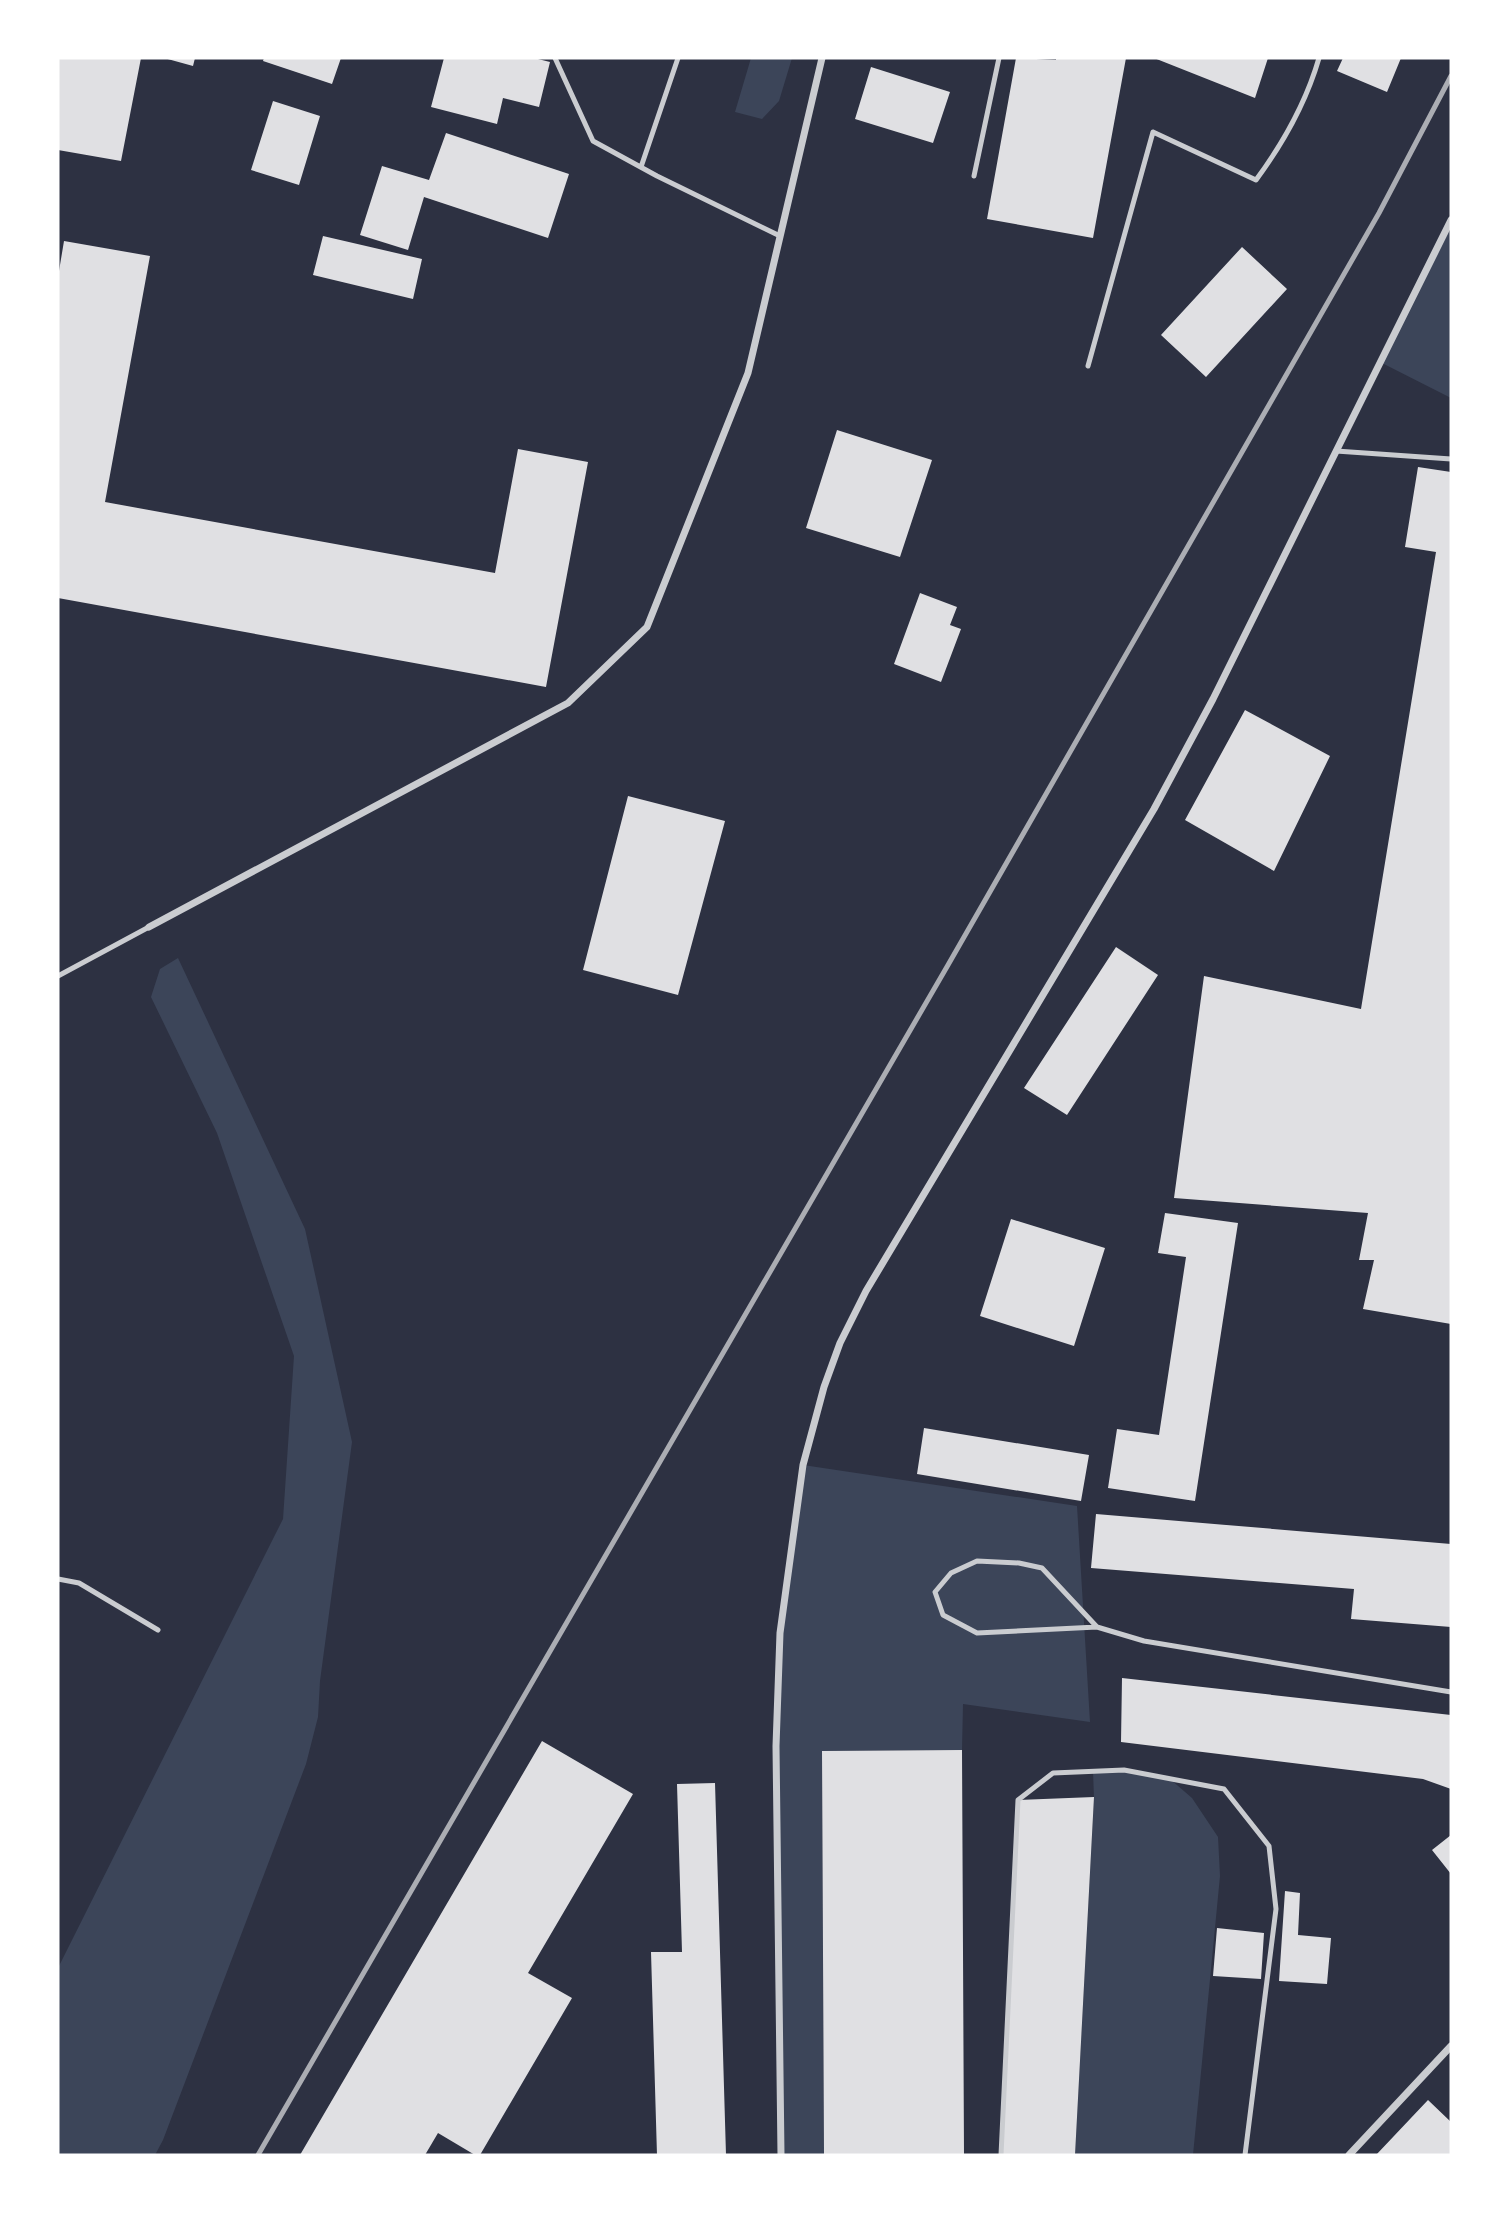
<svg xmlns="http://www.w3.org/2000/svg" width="1509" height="2213" font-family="'Archivo Narrow',sans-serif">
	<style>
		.green { fill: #3c4559 }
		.building { fill: #e0e0e3 }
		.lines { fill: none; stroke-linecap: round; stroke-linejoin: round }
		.service { stroke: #caccd0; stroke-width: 5 }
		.minor { stroke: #caccd0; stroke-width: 7 }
		.rail { stroke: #abadb3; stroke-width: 5 }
	</style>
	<rect width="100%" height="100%" fill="#2d3142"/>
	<!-- green -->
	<path class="green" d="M 751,58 L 792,58 L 779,101 L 762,119 L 735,112 Z
		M 1451,228 L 1451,398 L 1380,362 Z
		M 178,958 L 305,1229 L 352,1442 L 320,1681 L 318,1717 L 306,1764 L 163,2140 L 155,2155 L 58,2155 L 58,1968 L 283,1519 L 294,1356 L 217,1133 L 151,997 L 160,969 Z
		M 803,1465 L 1077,1506 L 1090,1722 L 963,1704 L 962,1750 L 822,1751 L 824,2155 L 781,2155 L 776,1746 L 780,1633 Z
		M 1124,1770 L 1170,1779 L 1192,1798 L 1218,1837 L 1220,1876 L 1193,2155 L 1075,2155 L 1094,1798 L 1093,1771 Z"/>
	<!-- building -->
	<path class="building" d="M 58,58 L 141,58 L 121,161 L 58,150 Z
		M 164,58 L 195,58 L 193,66 Z
		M 264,58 L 341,58 L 332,84 L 263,61 Z
		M 444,58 L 534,58 L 550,62 L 539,107 L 503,98 L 497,124 L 431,107 Z
		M 1016,58 L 1056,60 L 1056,58 L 1126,58 L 1093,238 L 987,219 Z
		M 1154,58 L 1268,58 L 1255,98 Z
		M 1343,58 L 1401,58 L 1387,92 L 1337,71 Z
		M 871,67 L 950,92 L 933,143 L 855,119 Z
		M 273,101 L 320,116 L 299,185 L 251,170 Z
		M 446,133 L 569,174 L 548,238 L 424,197 L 408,250 L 360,235 L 382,166 L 429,180 Z
		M 323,236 L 422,259 L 413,299 L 313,275 Z
		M 64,241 L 150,256 L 105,502 L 495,573 L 518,449 L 588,462 L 546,687 L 58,598 L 58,277 Z
		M 1242,247 L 1287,289 L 1206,377 L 1161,335 Z
		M 837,430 L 932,460 L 900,557 L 806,528 Z
		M 1418,467 L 1451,472 L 1451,1324 L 1363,1309 L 1374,1260 L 1359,1260 L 1368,1213 L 1174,1198 L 1204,976 L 1361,1009 L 1436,552 L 1405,547 Z
		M 920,593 L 957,607 L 950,625 L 961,629 L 941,682 L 894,664 Z
		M 1245,710 L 1330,756 L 1274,871 L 1185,820 Z
		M 628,796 L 725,821 L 678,995 L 583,970 Z
		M 1116,947 L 1158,975 L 1067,1115 L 1024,1088 Z
		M 1165,1213 L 1238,1223 L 1195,1501 L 1108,1488 L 1117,1429 L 1159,1435 L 1186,1257 L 1158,1253 Z
		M 1011,1219 L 1105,1248 L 1074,1346 L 980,1316 Z
		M 924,1428 L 1089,1455 L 1081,1501 L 917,1474 Z
		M 1096,1514 L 1451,1544 L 1451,1627 L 1351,1619 L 1354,1589 L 1091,1568 Z
		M 1122,1678 L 1451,1715 L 1451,1789 L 1423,1779 L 1121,1742 Z
		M 542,1741 L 633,1794 L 528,1973 L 572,1998 L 480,2155 L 475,2155 L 438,2133 L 425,2155 L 300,2155 Z
		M 962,1750 L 964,2155 L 824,2155 L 822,1751 Z
		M 715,1783 L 726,2155 L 657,2155 L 651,1952 L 682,1952 L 677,1784 Z
		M 1094,1797 L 1075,2155 L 1001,2155 L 1018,1800 Z
		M 1451,1835 L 1451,1874 L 1432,1850 Z
		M 1285,1891 L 1300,1893 L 1298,1935 L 1331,1938 L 1327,1984 L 1279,1981 Z
		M 1217,1928 L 1264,1933 L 1261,1979 L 1213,1976 Z
		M 1428,2100 L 1451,2122 L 1451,2155 L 1376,2155 Z"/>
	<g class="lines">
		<!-- service -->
		<path class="service" d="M 555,58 L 593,141 L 657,176 L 780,236
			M 641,167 L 678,58
			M 974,176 L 999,58
			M 1088,366 L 1153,132 L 1256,180 C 1284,142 1306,103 1319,58
			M 1336,451 L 1451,459
			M 58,976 L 149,927
			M 58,1579 L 79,1583 L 158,1630
			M 1097,1627 L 1042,1568 L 1019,1563 L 977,1561 L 951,1573 L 935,1592 L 943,1615 L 977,1633 L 1097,1627 L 1144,1641 L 1451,1692
			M 1001,2155 L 1018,1800 L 1053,1773 L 1124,1770 L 1224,1789 L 1269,1846 L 1276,1909 L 1245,2155"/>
		<!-- minor -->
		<path class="minor" d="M 149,927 L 568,703 L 647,627 L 748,373 L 822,58
			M 781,2155 L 776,1746 L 780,1633 L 803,1465 L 824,1387 L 840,1343 L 866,1291 L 1154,809 L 1213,699 L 1451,220
			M 1349,2155 L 1451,2046"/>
		<!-- rail -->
		<path class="rail" d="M 258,2155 L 948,965 L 1379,213 L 1451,76"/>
	</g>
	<!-- border -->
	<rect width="1509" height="2213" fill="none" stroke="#ffffff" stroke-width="119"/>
</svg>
